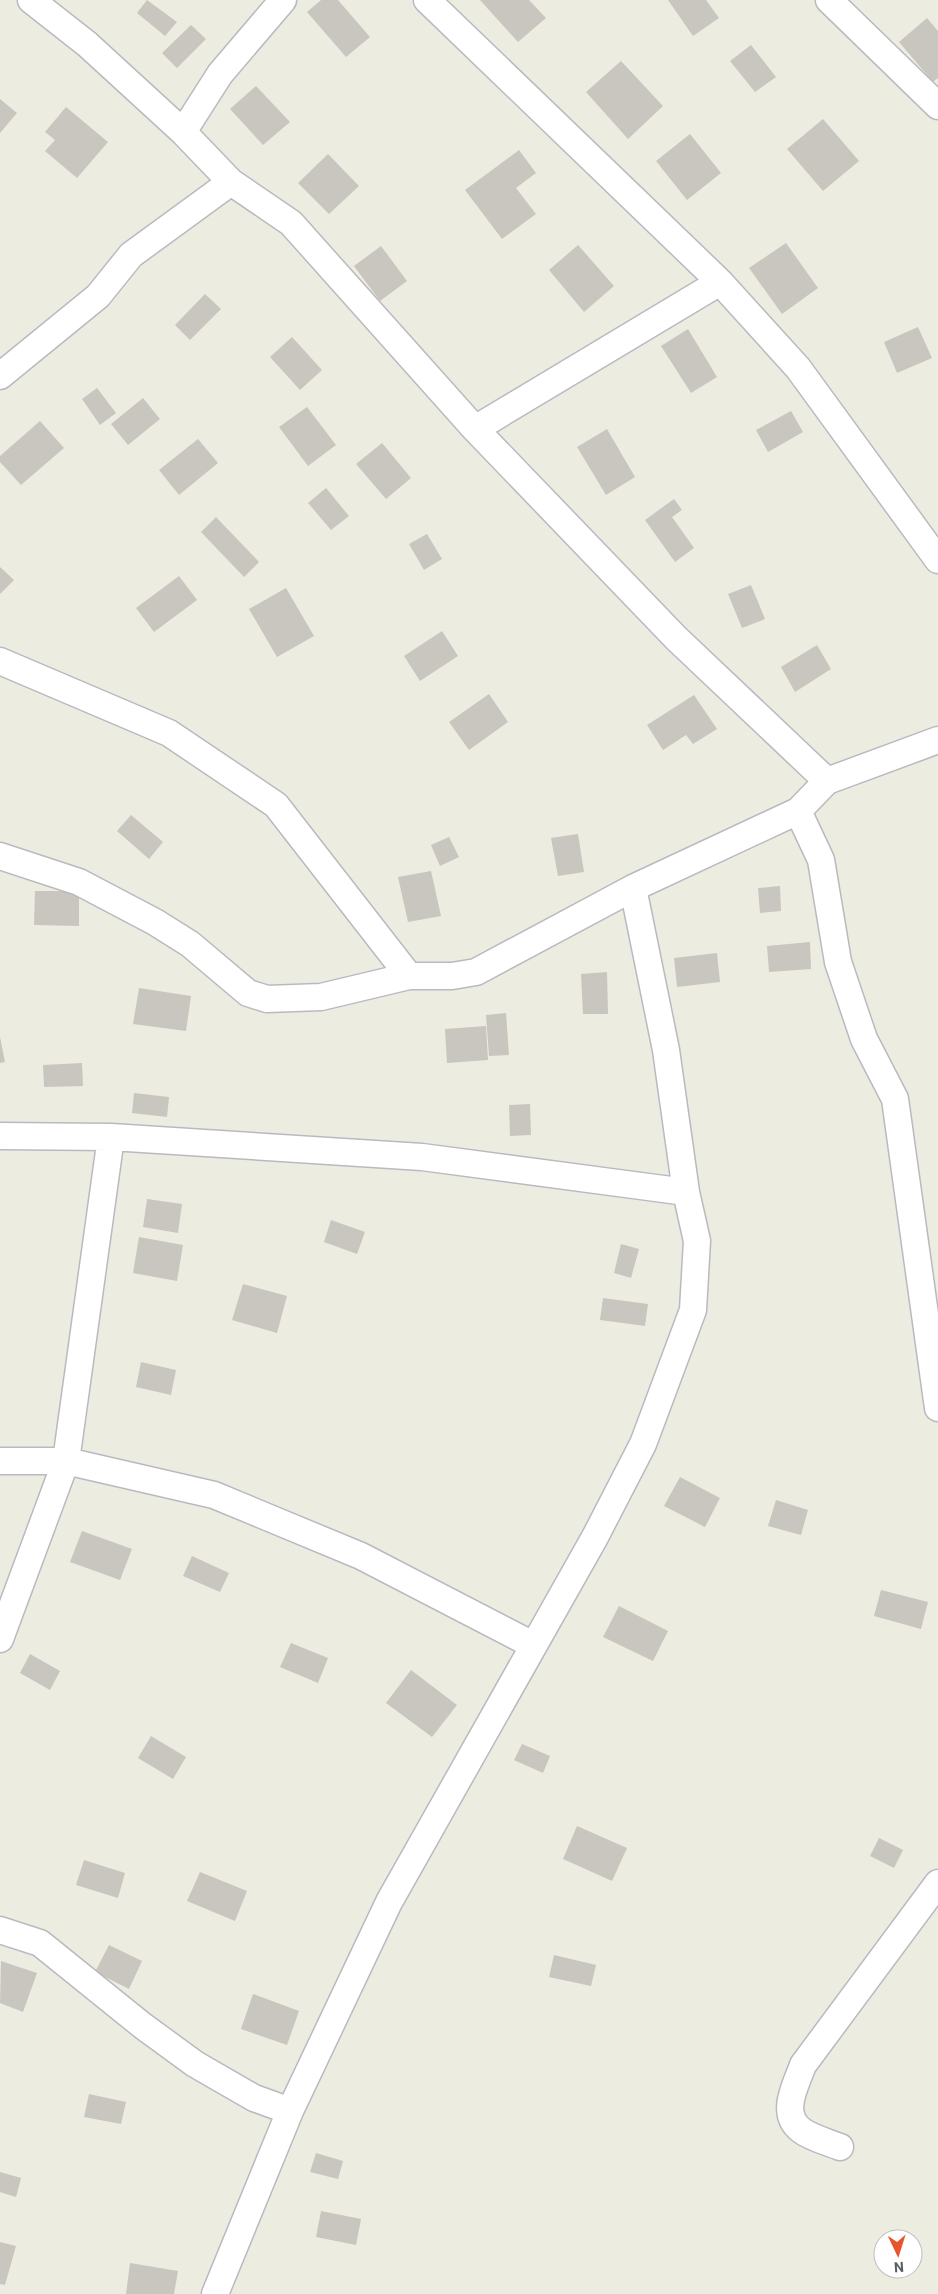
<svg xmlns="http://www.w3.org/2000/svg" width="938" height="2294" font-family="Roboto,sans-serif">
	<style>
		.building { fill: #c8c6be }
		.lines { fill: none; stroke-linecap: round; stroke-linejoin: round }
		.street-casing { stroke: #b9bac0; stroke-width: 29 }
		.street { stroke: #fff; stroke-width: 26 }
	</style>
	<rect width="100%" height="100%" fill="#edece1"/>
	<!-- building -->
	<path class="building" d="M 147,0 L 177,22 L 165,36 L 137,13 Z
		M 321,0 L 338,0 L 370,37 L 346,57 L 307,12 Z
		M 480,0 L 529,0 L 546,18 L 518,42 Z
		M 668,0 L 706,0 L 719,18 L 693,36 Z
		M 927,18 L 938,31 L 938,78 L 933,82 L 899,42 Z
		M 191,25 L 206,39 L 177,68 L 162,53 Z
		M 751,45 L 776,77 L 755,92 L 730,61 Z
		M 621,61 L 663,106 L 628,139 L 586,92 Z
		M 256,86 L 290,122 L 263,145 L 230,109 Z
		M 0,99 L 17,113 L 0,133 Z
		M 66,107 L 108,142 L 77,178 L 45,151 L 55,140 L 45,132 Z
		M 823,119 L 859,161 L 823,191 L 787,149 Z
		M 690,134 L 721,173 L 687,200 L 656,161 Z
		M 519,150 L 536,173 L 516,188 L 536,214 L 502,239 L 465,190 Z
		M 328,154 L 359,186 L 329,214 L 298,183 Z
		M 786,243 L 818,288 L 782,314 L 749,268 Z
		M 578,245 L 614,286 L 584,312 L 549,270 Z
		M 381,246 L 407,281 L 380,301 L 354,266 Z
		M 205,294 L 221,309 L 190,340 L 175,325 Z
		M 918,327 L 932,358 L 897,373 L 884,342 Z
		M 688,329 L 717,377 L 691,393 L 661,346 Z
		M 292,337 L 322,370 L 300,390 L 270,357 Z
		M 97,388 L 116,413 L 100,425 L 82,399 Z
		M 143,398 L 160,419 L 128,445 L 111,424 Z
		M 307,407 L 336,445 L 308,466 L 279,427 Z
		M 791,411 L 803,432 L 768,452 L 756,430 Z
		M 40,421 L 64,448 L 21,485 L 0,462 L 0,456 Z
		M 607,429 L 635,477 L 606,495 L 577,447 Z
		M 198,439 L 218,463 L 179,495 L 159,470 Z
		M 382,443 L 411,478 L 386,499 L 356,464 Z
		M 326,488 L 349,516 L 331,530 L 308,503 Z
		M 674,499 L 682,510 L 672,517 L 694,548 L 675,562 L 645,520 Z
		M 216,517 L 259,562 L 244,577 L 201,532 Z
		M 427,534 L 442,559 L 424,570 L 409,544 Z
		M 0,567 L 14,580 L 0,594 Z
		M 179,576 L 197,600 L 154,632 L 136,608 Z
		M 751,585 L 765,619 L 742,628 L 728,594 Z
		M 286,588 L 314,636 L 277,657 L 249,609 Z
		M 442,631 L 458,656 L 420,681 L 404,656 Z
		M 817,645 L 831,669 L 795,692 L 781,667 Z
		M 489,694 L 508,722 L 469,750 L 449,722 Z
		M 694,695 L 717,729 L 693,744 L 686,735 L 663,750 L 647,725 Z
		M 131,815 L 163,842 L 149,859 L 117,831 Z
		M 578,834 L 584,872 L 558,876 L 551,838 Z
		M 449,837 L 459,857 L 440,866 L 431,845 Z
		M 431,871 L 441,916 L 408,922 L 398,877 Z
		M 780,886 L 781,911 L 760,913 L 758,888 Z
		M 35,891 L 79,891 L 79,926 L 34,925 Z
		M 810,942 L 811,969 L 769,972 L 767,946 Z
		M 717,953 L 720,982 L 677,987 L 674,958 Z
		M 607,972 L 608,1014 L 583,1014 L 581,974 Z
		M 139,988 L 191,996 L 186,1031 L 133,1024 Z
		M 506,1013 L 509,1055 L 489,1056 L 486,1015 Z
		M 486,1026 L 488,1060 L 447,1063 L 445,1029 Z
		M 0,1037 L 5,1062 L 0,1063 Z
		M 82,1063 L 83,1086 L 44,1087 L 43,1065 Z
		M 134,1093 L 169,1097 L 167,1117 L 132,1113 Z
		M 530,1104 L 531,1135 L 510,1136 L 509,1105 Z
		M 147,1199 L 182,1204 L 178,1233 L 143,1227 Z
		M 331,1220 L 365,1232 L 357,1254 L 324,1242 Z
		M 139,1237 L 183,1245 L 177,1281 L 133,1273 Z
		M 621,1244 L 639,1249 L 631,1278 L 614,1273 Z
		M 243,1284 L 287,1296 L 277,1333 L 232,1320 Z
		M 603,1298 L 648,1304 L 645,1326 L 600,1320 Z
		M 141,1362 L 176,1370 L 171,1395 L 136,1387 Z
		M 680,1477 L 720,1498 L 705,1527 L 664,1506 Z
		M 776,1500 L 808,1510 L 801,1535 L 768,1526 Z
		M 82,1531 L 132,1549 L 120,1580 L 70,1562 Z
		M 192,1556 L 229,1573 L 220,1592 L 183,1576 Z
		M 881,1590 L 928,1602 L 921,1629 L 874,1616 Z
		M 619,1606 L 668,1631 L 653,1661 L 603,1637 Z
		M 291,1643 L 328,1658 L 318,1683 L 280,1667 Z
		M 30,1654 L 60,1671 L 50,1690 L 20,1673 Z
		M 411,1670 L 457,1705 L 432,1737 L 386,1703 Z
		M 151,1736 L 186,1757 L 173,1779 L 138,1758 Z
		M 522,1744 L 550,1756 L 543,1773 L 514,1760 Z
		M 577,1826 L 627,1848 L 612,1881 L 563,1859 Z
		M 879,1838 L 903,1850 L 894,1868 L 870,1856 Z
		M 84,1860 L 125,1873 L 118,1898 L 76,1885 Z
		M 200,1872 L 247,1891 L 235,1921 L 187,1901 Z
		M 109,1945 L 142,1961 L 129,1989 L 95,1972 Z
		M 554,1955 L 596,1965 L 591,1986 L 549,1977 Z
		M 1,1961 L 37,1973 L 23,2012 L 0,2003 Z
		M 253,1994 L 299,2011 L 287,2045 L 241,2029 Z
		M 89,2094 L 126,2102 L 121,2124 L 84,2117 Z
		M 316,2153 L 343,2161 L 338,2179 L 310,2172 Z
		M 0,2172 L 21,2178 L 16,2197 L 0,2192 Z
		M 321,2211 L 361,2219 L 356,2245 L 316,2237 Z
		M 0,2242 L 16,2246 L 5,2285 L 0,2284 Z
		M 130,2263 L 178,2271 L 174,2294 L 126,2294 Z"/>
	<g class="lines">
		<defs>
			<path id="street" d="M 31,0 L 87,44 L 183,132 L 231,182 L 291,223 L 475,429 L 676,638 L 827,781
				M 427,0 L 720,282 L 798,368 L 938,560
				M 829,0 L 938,106
				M 183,132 L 220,74 L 283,0
				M 0,376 L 98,296 L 131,255 L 231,182
				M 475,429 L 720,282
				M 0,661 L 169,733 L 276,805 L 409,976
				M 798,811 L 821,860 L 838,962 L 864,1039 L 895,1099 L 938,1408
				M 0,856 L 79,882 L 155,922 L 190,944 L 248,993 L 267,999 L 321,997 L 409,976 L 452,976 L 476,972 L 633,888 L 798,811 L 827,781 L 938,740
				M 0,1136 L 111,1137 L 422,1157 L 686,1192
				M 0,1461 L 66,1461 L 214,1495 L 361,1556 L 533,1645
				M 0,1639 L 66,1461 L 111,1137
				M 0,1930 L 40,1943 L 143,2026 L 195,2064 L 254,2098 L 290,2111
				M 840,2147 C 828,2142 811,2138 801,2130 C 779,2113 796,2085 803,2065 L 938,1883
				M 215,2294 L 290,2111 L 389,1902 L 595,1537 L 643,1444 L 693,1310 L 697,1241 L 686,1192 L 666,1050 L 633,888"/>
		</defs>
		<!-- street casing -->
		<use href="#street" class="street-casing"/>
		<!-- street -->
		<use href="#street" class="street"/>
	</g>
	<!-- north arrow -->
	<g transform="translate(898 2254) rotate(176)"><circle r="24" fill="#ffffff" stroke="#bdbec0"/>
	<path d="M0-4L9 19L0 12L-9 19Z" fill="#e8552c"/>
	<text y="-8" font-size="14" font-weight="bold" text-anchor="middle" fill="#5a5c62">N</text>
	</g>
</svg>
